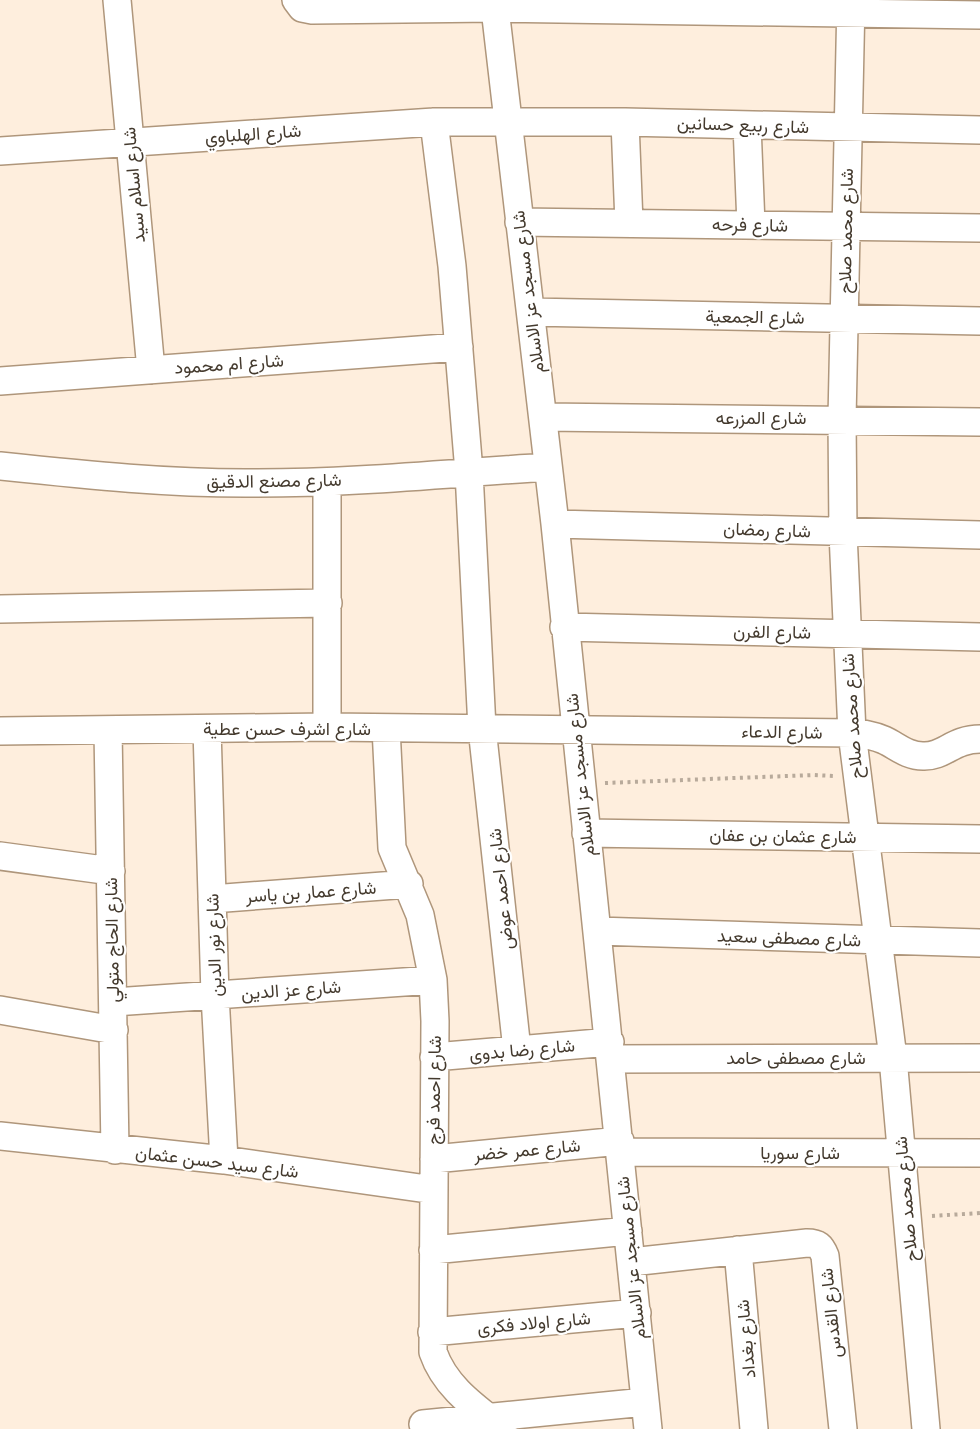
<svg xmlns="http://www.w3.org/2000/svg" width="980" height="1429" font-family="Poppins,Vazirmatn,sans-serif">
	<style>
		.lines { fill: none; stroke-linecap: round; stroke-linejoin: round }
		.minor-casing { stroke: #af967b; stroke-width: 30 }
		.path { stroke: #b8aa9b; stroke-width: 4; stroke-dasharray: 3 4.5; stroke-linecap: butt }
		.minor { stroke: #fff; stroke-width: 27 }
		.labels { text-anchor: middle; stroke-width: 4.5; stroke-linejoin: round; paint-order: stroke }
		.street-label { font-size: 18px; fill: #443a2e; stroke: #fff }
	</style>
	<rect width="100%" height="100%" fill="#feeedd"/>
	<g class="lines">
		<defs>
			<path id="minor" d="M 117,0 L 151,370
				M 296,0 L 302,8 L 312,10 L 495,8 L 980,15
				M 494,0 L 555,524 L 648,1429
				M 851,0 L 842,419 L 843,533 L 852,733 L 893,1058 L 926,1429
				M 434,122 L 452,266 L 469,472 L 482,728 L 517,1050
				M 625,122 L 629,223
				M 747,125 L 751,225
				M 0,151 L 434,122 L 625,122 L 980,130
				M 519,222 L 980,228
				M 531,312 L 980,321
				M 0,381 L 459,347
				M 543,417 L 980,422
				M 0,466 C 86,475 172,484 258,483 C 355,483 452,473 548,467
				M 327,482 L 327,727
				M 555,524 L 980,535
				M 0,609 L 328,603
				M 564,627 L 980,637
				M 386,728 L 392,848 L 420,915 L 433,980 L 435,1021 L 433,1352 C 445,1387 475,1407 503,1429
				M 207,729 L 215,995 L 224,1160
				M 108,730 L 115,1150
				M 0,731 L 327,727 L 852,733 C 863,734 873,735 884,740 C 897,746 907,756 923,756 C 944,757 953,739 980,739
				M 586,833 L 980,839
				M 0,856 L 111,871
				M 212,899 L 409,884
				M 597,931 L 980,943
				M 114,1002 L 433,980
				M 0,1010 L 114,1030
				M 434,1057 L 610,1042
				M 611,1059 L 980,1058
				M 0,1136 L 224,1160 L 434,1190
				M 621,1152 L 980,1153
				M 434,1159 L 620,1141
				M 433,1250 L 628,1231
				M 738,1250 L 754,1429
				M 631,1262 L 807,1243 C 818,1243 821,1246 825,1256 L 843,1429
				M 432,1332 L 637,1313
				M 423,1424 L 645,1402"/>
		</defs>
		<!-- minor casing -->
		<use href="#minor" class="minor-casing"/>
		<!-- path -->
		<path class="path" d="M 605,783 L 814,775 L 835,776
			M 932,1216 L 980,1213"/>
		<!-- minor -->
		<use href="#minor" class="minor"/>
	</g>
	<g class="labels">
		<!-- street labels -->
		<g class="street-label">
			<text transform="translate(743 125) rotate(2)" y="6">شارع ربيع حسانين</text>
			<text transform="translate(253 134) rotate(-4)" y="6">شارع الهلباوي</text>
			<text transform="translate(134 185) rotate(-95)" y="6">شارع اسلام سيد</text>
			<text transform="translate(750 225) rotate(1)" y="6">شارع فرحه</text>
			<text transform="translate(846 231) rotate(-89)" y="6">شارع محمد صلاح</text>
			<text transform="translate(528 292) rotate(-97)" y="6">شارع مسجد عز الاسلام</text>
			<text transform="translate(755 317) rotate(1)" y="6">شارع الجمعية</text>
			<text transform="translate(229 364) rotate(-4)" y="6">شارع ام محمود</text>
			<text x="761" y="424">شارع المزرعه</text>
			<text transform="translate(274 481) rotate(-1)" y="6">شارع مصنع الدقيق</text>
			<text transform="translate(767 530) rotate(2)" y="6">شارع رمضان</text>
			<text transform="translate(772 632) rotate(1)" y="6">شارع الفرن</text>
			<text transform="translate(852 716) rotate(-94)" y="6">شارع محمد صلاح</text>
			<text x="287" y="735">شارع اشرف حسن عطية</text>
			<text transform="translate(782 732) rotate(1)" y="6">شارع الدعاء</text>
			<text transform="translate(580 775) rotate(-96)" y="6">شارع مسجد عز الاسلام</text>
			<text transform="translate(783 836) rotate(1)" y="6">شارع عثمان بن عفان</text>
			<text transform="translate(501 889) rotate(-96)" y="6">شارع احمد عوض</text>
			<text transform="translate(311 892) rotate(-4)" y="6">شارع عمار بن ياسر</text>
			<text transform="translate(789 938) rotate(2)" y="6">شارع مصطفى سعيد</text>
			<text transform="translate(112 940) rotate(-91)" y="6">شارع الحاج متولي</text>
			<text transform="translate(214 945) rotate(-92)" y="6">شارع نور الدين</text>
			<text transform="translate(291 990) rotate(-4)" y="6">شارع عز الدين</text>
			<text transform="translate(522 1050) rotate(-5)" y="6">شارع رضا بدوى</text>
			<text x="796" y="1064">شارع مصطفى حامد</text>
			<text transform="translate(434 1090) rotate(-89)" y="6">شارع احمد فرج</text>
			<text transform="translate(527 1150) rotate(-5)" y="6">شارع عمر خضر</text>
			<text x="800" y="1159">شارع سوريا</text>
			<text transform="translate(217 1162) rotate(7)" y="6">شارع سيد حسن عثمان</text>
			<text transform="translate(906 1199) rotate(-95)" y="6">شارع محمد صلاح</text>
			<text transform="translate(631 1258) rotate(-96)" y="6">شارع مسجد عز الاسلام</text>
			<text transform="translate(831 1313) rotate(-96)" y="6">شارع القدس</text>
			<text transform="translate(534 1323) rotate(-5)" y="6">شارع اولاد فكرى</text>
			<text transform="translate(746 1339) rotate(-95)" y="6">شارع بغداد</text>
		</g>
	</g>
</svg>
